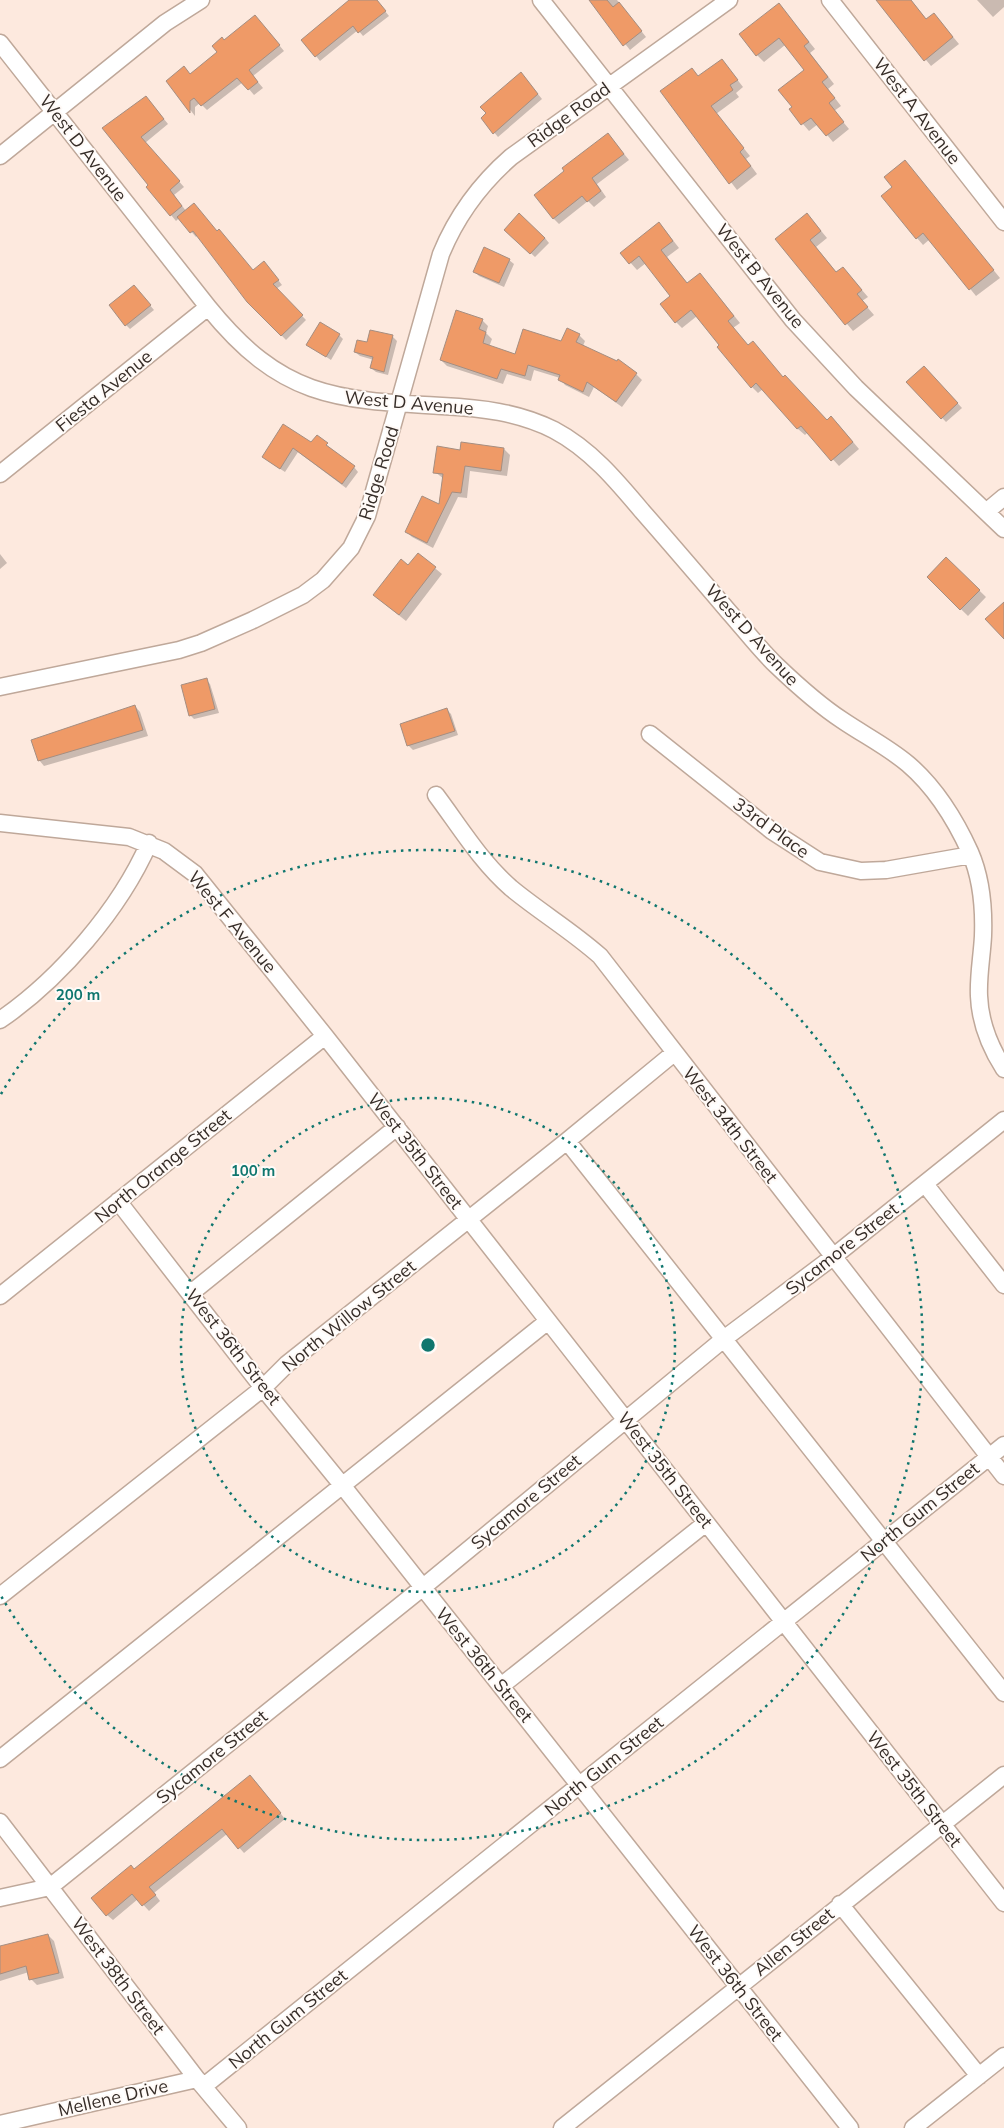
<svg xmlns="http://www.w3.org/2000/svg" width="1004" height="2128" font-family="Mulish,sans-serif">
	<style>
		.shadow { fill: #0003 }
		.building { fill: #ef9a67; stroke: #a58e81 }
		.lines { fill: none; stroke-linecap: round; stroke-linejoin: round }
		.minor-casing { stroke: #bfa89a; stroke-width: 19 }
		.minor { stroke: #fff; stroke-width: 16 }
		.ring { fill: none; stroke: #0f766e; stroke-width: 2.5; stroke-dasharray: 2.5 5 }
		.labels { text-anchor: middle; stroke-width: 4; stroke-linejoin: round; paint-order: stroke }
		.street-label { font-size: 18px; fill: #362d28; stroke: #fffaf7 }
		.centre { fill: #0f766e; stroke: #fffaf7; stroke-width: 2.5 }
		.ring-label { font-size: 15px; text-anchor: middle; font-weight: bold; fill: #0f766e; stroke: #fffaf7; stroke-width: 4; stroke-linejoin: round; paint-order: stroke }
	</style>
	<rect width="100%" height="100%" fill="#fde9de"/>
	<!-- shadow -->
	<path class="shadow" d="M 351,0 L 376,0 L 389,16 L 363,36 L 358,30 L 320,61 L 316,56 Z
		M 590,0 L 617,0 L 646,37 L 630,50 Z
		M 877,0 L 911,0 L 927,20 L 934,14 L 959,44 L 931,66 Z
		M 977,0 L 1004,0 L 1004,7 L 993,17 Z
		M 785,12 L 815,49 L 810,53 L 834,84 L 828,89 L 841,106 L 834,111 L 849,129 L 833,142 L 818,124 L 809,131 L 790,109 L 793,107 L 805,70 L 785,45 L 764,62 L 757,55 Z
		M 260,22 L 284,51 L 253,76 L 263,88 L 254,95 L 243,82 L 207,110 L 200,103 L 195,107 L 195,116 L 168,81 L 184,68 L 191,75 L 219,52 L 225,41 Z
		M 722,60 L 743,87 L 736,93 L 739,97 L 716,114 L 750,156 L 746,159 L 757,174 L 737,190 L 662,92 L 692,70 L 699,77 Z
		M 525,78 L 542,99 L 498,137 L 482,118 Z
		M 151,103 L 168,124 L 145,143 L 184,187 L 174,195 L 186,211 L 217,232 L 253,271 L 268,267 L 282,285 L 276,289 L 306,320 L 286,340 L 248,301 L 198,235 L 196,237 L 179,218 L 176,221 L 171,215 L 148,187 L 150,185 L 104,128 Z
		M 608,134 L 629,160 L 597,184 L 606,197 L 594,207 L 588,201 L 559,224 L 553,218 Z
		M 911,169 L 1000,278 L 976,296 L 930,239 L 923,245 L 917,238 Z
		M 813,221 L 827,238 L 816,247 L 837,273 L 849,275 L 868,297 L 862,301 L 874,315 L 853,331 L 776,239 Z
		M 665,230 L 679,248 L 667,257 L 688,284 L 706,281 L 740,323 L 733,328 L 748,346 L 827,422 L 838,424 L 859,449 L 839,466 L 808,432 L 805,435 L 798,429 L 763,389 L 758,393 L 752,387 L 697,316 L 682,328 L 676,322 L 672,296 L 646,263 L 637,270 L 622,253 Z
		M 510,234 L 545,238 L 549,243 L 535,257 Z
		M 509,260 L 514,264 L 504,287 L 479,276 L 474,271 Z
		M 138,291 L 154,310 L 130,329 L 126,325 Z
		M 482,320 L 488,326 L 486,333 L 492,339 L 489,347 L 515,355 L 562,343 L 579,335 L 585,341 L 583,346 L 636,374 L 642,380 L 622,407 L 594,387 L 589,397 L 565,385 L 560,378 L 534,370 L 531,381 L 507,374 L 503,384 L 447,366 L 441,360 Z
		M 339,335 L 343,339 L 331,360 L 308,345 Z
		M 392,336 L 397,341 L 388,375 L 376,372 L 371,368 L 374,360 L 360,356 L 355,352 L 368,344 Z
		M 924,367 L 962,408 L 946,422 L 908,382 Z
		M 283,426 L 311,444 L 317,437 L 354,467 L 358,472 L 346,488 L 298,452 L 285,472 L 268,461 L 264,457 Z
		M 504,449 L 510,455 L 507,476 L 470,471 L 467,498 L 458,497 L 433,548 L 412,537 L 406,531 L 440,506 L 444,479 L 435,472 Z
		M 0,554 L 7,563 L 0,569 Z
		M 418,554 L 442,574 L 406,621 L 381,601 Z
		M 946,558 L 986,597 L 968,616 L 928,577 Z
		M 206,680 L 210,684 L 219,713 L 194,719 L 190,715 Z
		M 135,706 L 140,712 L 148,736 L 44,766 L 39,760 Z
		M 447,710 L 451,714 L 458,735 L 413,750 L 408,745 Z
		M 256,1782 L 285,1819 L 244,1853 L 227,1834 L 154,1893 L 160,1901 L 149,1911 L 138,1899 L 113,1920 L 107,1915 L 134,1870 Z
		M 48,1935 L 54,1941 L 64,1978 L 37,1985 L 31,1979 L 29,1972 L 0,1981 L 0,1947 Z"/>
	<!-- building -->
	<path class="building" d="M 349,0 L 377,0 L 386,11 L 358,33 L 353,26 L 315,57 L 301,40 Z
		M 589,0 L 607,0 L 613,7 L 619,2 L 642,31 L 623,46 Z
		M 876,0 L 911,0 L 926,19 L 934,13 L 953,37 L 924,61 Z
		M 779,3 L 809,42 L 804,46 L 828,77 L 822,82 L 835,98 L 829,103 L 844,122 L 826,136 L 811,118 L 801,125 L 789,109 L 792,107 L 778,90 L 804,70 L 779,38 L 756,56 L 739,34 Z
		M 255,15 L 280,45 L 249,70 L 258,82 L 248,90 L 237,78 L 201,106 L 194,98 L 190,101 L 190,113 L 166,81 L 184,66 L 190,74 L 217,52 L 212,46 L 222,37 L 224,40 Z
		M 722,59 L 738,80 L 730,85 L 733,90 L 711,106 L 744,148 L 740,152 L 751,166 L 729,184 L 660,91 L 692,68 L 698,76 Z
		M 521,72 L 538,94 L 493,134 L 481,118 L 486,113 L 480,107 Z
		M 146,96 L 164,119 L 141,137 L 180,181 L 170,190 L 182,206 L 170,216 L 146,187 L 148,185 L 102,128 Z
		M 608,133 L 624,154 L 592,178 L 601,191 L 587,202 L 582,196 L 553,219 L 534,195 L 564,171 L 562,168 Z
		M 905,160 L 994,270 L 969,290 L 923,233 L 916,239 L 881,196 L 892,187 L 884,177 Z
		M 194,203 L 217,231 L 219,229 L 253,270 L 264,261 L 279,280 L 273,284 L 303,315 L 281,336 L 247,302 L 193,231 L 190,233 L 177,217 Z
		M 519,213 L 545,238 L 530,254 L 504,230 Z
		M 807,213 L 821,231 L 810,240 L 836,272 L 843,267 L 862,290 L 857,294 L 868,307 L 845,325 L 775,239 Z
		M 659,222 L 673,241 L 661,250 L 687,283 L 700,273 L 734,316 L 728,321 L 748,345 L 753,341 L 783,377 L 785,375 L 827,420 L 831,416 L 853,442 L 831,461 L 801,426 L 797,429 L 756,383 L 751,388 L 717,347 L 719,345 L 691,310 L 675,323 L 660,304 L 670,296 L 639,256 L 629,264 L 620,253 Z
		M 484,247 L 510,259 L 499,283 L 473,272 Z
		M 134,285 L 151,305 L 125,326 L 109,305 Z
		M 456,310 L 483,319 L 479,329 L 486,332 L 483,343 L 515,354 L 523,329 L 561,341 L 567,328 L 580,334 L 576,342 L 617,361 L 618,359 L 637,373 L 616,402 L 587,382 L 583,392 L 558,380 L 560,375 L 528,365 L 525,376 L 501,369 L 497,379 L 440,360 Z
		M 320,322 L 340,334 L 326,357 L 306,345 Z
		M 370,330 L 393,335 L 384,372 L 370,368 L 373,357 L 354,352 L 357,340 L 367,342 Z
		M 924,366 L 958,403 L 941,419 L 906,382 Z
		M 283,424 L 311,442 L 317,435 L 328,443 L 326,445 L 355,466 L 342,484 L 293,448 L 280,469 L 262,457 Z
		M 461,442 L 504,448 L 501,471 L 465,466 L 461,493 L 452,492 L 427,543 L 405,532 L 422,496 L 439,504 L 443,474 L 433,473 L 437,446 L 460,450 Z
		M 418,553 L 436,567 L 399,615 L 373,595 L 401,559 L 408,565 Z
		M 946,557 L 980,590 L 960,610 L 927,577 Z
		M 1004,602 L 1004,639 L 985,619 Z
		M 207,678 L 215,709 L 189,716 L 181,685 Z
		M 135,705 L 143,730 L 38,761 L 31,740 Z
		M 447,708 L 455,731 L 407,746 L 400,724 Z
		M 250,1775 L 281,1813 L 238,1849 L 222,1829 L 149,1887 L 156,1895 L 142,1906 L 132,1894 L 106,1916 L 91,1898 L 131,1865 L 134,1869 Z
		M 48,1934 L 59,1973 L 29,1980 L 26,1966 L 0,1974 L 0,1946 Z"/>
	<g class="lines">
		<defs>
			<path id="minor" d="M 541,0 L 793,320 L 856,388 L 1004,529
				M 830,0 L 1004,222
				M 0,43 L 208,307 C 281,397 333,400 442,406 C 481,408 518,412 554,430 C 590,449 616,480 642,511 C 671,544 700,578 729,612 C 745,630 760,650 777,666 C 798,686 819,705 842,720 C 864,735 888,747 908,764 C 936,788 955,819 970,852 C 981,877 984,909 983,936 C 982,956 978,976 979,996 C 980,1023 990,1047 1004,1069
				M 0,156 L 165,23 L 201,0
				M 0,474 L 208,307
				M 986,512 L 1004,497
				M 0,687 L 179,650 L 201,643 L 253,620 L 303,595 L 323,580 L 351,548 L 367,516 L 441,254 C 457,215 479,185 511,157 L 729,0
				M 650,734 L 772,831 L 820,862 L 861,871 L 886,870 L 971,855
				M 436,795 C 460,827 481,862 511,888 C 540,912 572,931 600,956 L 1004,1476
				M 0,823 L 129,837 L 164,851 L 195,874 L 325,1036 L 1004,1903
				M 0,1020 C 60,979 120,909 149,843
				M 567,1141 L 1004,1693
				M 925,1184 L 1004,1285
				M 118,1201 L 263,1388 L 342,1485 L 850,2128
				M 191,1293 L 397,1127
				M 0,1296 L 325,1036
				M 0,1596 L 263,1388 L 287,1364 L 567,1141 L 674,1053
				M 501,1686 L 706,1523
				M 0,1759 L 548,1321
				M 0,1822 L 197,2079 L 238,2128
				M 0,1898 L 50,1887 L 422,1588 L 725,1338 L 833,1257 L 1004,1120
				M 840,1904 L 979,2076
				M 204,2086 L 1004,1445
				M 0,2124 L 197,2079
				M 562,2128 L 1004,1775
				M 913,2128 L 1004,2056"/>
		</defs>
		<!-- minor casing -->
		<use href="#minor" class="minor-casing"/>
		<!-- minor -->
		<use href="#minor" class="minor"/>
	</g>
	<!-- distance rings -->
	<g class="ring">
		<circle cx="428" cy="1345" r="247"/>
		<path d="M1 1094A495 495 0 1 1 1 1596"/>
	</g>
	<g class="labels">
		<!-- street labels -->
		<g class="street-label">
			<text transform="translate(917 111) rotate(52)" y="6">West A Avenue</text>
			<text transform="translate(569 115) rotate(-36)" y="6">Ridge Road</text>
			<text transform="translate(83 148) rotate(52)" y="6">West D Avenue</text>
			<text transform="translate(760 276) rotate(51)" y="6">West B Avenue</text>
			<text transform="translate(104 391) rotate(-39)" y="6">Fiesta Avenue</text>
			<text transform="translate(409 403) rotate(5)" y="6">West D Avenue</text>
			<text transform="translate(379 473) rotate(-73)" y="6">Ridge Road</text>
			<text transform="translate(752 635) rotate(48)" y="6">West D Avenue</text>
			<text transform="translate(771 828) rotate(36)" y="6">33rd Place</text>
			<text transform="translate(232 922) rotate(50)" y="6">West F Avenue</text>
			<text transform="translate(730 1125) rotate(52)" y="6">West 34th Street</text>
			<text transform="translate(415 1151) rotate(52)" y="6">West 35th Street</text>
			<text transform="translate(163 1166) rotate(-39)" y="6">North Orange Street</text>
			<text transform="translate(842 1249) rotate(-38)" y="6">Sycamore Street</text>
			<text transform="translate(349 1316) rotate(-39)" y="6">North Willow Street</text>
			<text transform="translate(233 1347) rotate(52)" y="6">West 36th Street</text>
			<text transform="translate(665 1470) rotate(52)" y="6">West 35th Street</text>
			<text transform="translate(526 1502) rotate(-40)" y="6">Sycamore Street</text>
			<text transform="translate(920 1512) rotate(-39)" y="6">North Gum Street</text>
			<text transform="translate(484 1665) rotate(51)" y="6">West 36th Street</text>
			<text transform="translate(212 1757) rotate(-39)" y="6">Sycamore Street</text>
			<text transform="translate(604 1766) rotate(-39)" y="6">North Gum Street</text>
			<text transform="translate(914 1789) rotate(52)" y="6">West 35th Street</text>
			<text transform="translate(794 1942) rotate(-39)" y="6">Allen Street</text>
			<text transform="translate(118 1976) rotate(53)" y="6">West 38th Street</text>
			<text transform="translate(735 1983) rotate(52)" y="6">West 36th Street</text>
			<text transform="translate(288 2019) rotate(-39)" y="6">North Gum Street</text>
			<text transform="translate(113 2098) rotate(-13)" y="6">Mellene Drive</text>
		</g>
	</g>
	<circle cx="428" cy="1345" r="8" class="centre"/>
	<g class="ring-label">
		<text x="78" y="1000">200 m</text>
		<text x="253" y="1176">100 m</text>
	</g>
</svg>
